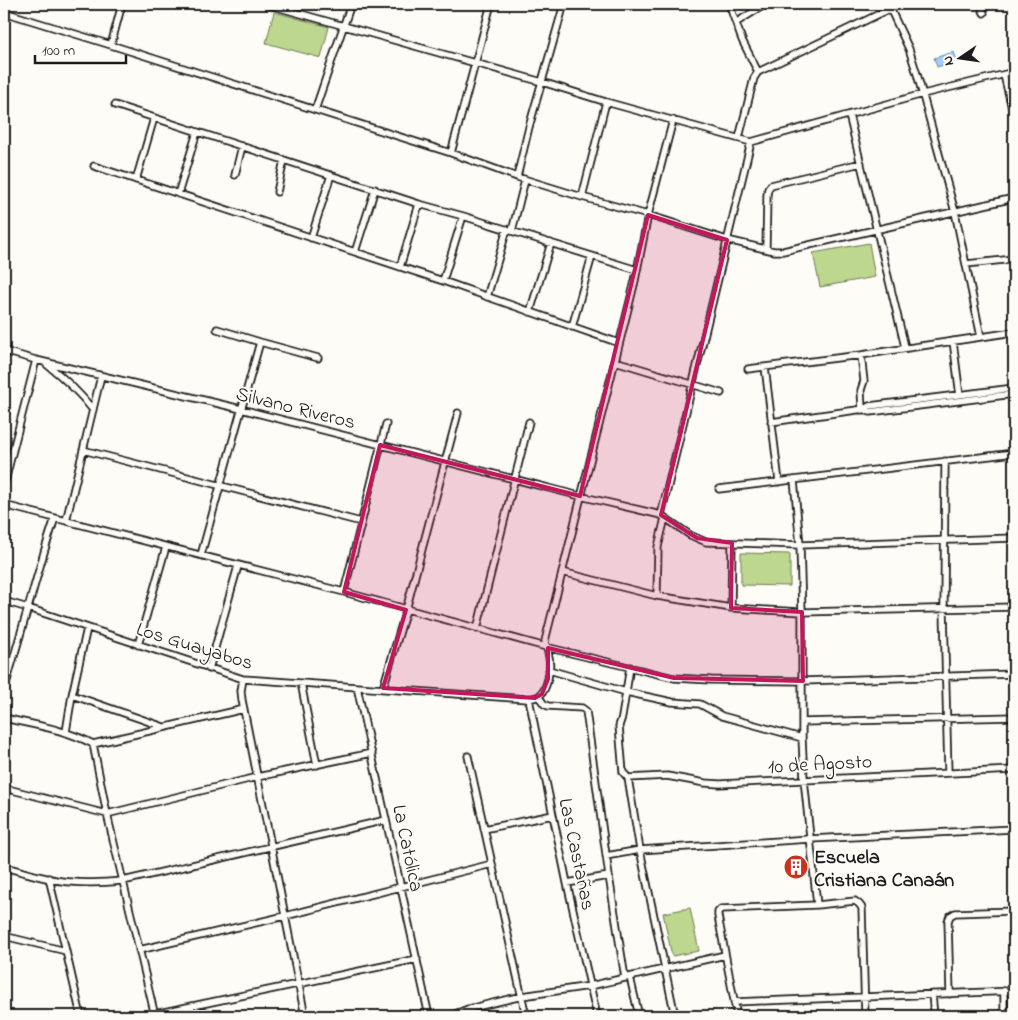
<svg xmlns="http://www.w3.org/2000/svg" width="1018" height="1020" font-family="'Indie Flower',sans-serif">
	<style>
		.green { fill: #bdd78e; stroke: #6c7a55 }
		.water { fill: #a1cefc; stroke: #6c87a2 }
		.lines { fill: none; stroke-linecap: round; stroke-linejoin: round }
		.minor-casing { stroke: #1c1c1c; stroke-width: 9 }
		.minor { stroke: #fdfcf7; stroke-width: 5.5 }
		.marked { fill: #c2185b; fill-opacity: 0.2; stroke: #c2185b; stroke-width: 4; stroke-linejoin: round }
		.labels { text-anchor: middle; stroke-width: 4; stroke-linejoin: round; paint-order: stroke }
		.street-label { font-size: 20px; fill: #1c1c1c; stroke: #fdfcf7 }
		.poi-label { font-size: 20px; font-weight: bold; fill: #1c1c1c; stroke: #fdfcf7; text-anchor: start }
	</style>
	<rect width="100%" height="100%" fill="#fdfcf7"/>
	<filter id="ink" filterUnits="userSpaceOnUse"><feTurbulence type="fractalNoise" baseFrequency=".02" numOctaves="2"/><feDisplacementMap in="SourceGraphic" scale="10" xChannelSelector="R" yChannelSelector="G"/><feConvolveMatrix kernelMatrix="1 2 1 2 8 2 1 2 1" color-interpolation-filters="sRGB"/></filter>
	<g filter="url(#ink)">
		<!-- green -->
		<path class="green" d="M 274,12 L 329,27 L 321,58 L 266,43 Z
			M 869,243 L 875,277 L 820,287 L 813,253 Z
			M 741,553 L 790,554 L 790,586 L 741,585 Z
			M 690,908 L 699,951 L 672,956 L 663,913 Z"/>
		<!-- water -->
		<path class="water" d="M 954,52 L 957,61 L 937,67 L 934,58 Z"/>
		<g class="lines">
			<defs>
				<path id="minor" d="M 266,4 L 542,82 L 606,102 L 751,142 L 923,94 L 1014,72
					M 729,4 L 742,40 L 758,72
					M 888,4 L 909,49 L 917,74 L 955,212 L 981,337
					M 980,4 L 984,13
					M 4,12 L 111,45 L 451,153 L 517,177 L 582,197 L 648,215 L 727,240 L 774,251 L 783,251 L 1014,198
					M 737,22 L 766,4
					M 111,45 L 122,4
					M 1004,75 L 1014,117
					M 115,105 L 419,204 L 463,216 L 637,270
					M 315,110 L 351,4
					M 849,115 L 905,347
					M 739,138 L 754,78 L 758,72 L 900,4
					M 451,153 L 491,4
					M 94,166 L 443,281 L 619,343
					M 235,175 L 242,146
					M 517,177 L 529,127 L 564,4
					M 136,180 L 154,118
					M 277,192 L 284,160
					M 178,194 L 197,132
					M 582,197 L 606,102
					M 512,231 L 525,180
					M 311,238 L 331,175
					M 766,249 L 767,195 L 768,189 L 771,185 L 861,163
					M 355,252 L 375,189
					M 966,264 L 1014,259
					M 400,267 L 419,204
					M 443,281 L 463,216
					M 487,297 L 507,229
					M 530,312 L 551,243
					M 572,327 L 592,256
					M 217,329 L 260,342 L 318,358
					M 953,341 L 960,396
					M 4,351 L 36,360 L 241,409 L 580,496 L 661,515 L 690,535 L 706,542 L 800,545 L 1014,538
					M 861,355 L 864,381 L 861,390 L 862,410
					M 615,361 L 721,393
					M 45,363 C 63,377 79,392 93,410
					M 765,367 L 779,482
					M 748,369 L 861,355 L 1014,332
					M 864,409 L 870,412 L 1014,394
					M 771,422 L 864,409 L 869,406 L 1014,388
					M 83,450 L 361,522
					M 945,461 L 944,609 L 948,773
					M 794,480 L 800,545 L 802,612 L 802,738 L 804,779 L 817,905
					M 4,485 L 36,360
					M 719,489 L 1014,453
					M 4,505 L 344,592 L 546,647 L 674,678 L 711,680 L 803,681 L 1014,674
					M 661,515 L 751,142
					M 66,521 L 101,376
					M 201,555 L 260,342
					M 562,572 L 657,596 L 731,608 L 802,612 L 1014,607
					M 344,592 L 386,424
					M 657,596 L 658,547 L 665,518
					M 4,601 L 28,608 L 243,679 L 527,699 C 532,698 536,698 539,696 C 548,690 551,666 549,657 C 548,651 546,646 545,641 L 635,281 L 648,215 L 673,120
					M 731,608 L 732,543
					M 477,629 L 529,422
					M 138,645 L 166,547
					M 630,667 L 622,717 L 619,726 L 623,772 L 628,778 L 640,850 L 675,1016
					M 209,669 L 238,566
					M 549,670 L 626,692 L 672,702 L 700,704 L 722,716 L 802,738
					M 243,679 L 241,691 L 242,700 L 305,1016
					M 301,683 L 317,765
					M 357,687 L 429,1016
					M 383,688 L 406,610 L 458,413
					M 4,691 L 45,549 L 55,518
					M 72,695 L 164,727
					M 539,697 L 544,704 L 548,706 L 582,708 L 586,711 L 609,876 L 625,978
					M 529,699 L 567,883 L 597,1016
					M 4,718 C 34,725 65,729 93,744 L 244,709
					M 802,722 L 1014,717
					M 66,732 L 72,695 L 87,628
					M 93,744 L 107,814 L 155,1016
					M 468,756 L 526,1016
					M 628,778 L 667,776 L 705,783 L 720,784 L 1014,770
					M 4,788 L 107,814 L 257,777 L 372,753
					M 484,829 L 553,815
					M 606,856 L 640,850 L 810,839 L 1014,829
					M 4,867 C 26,872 49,881 72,882 C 89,884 106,882 123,881 L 386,820
					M 49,878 L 81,1016
					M 567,883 L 609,876
					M 4,936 L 66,951
					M 139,950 L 285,916 L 492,864
					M 630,977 L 639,1016
					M 932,994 L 934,1016
					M 950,994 L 948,921 L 950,916 L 955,913 L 1014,911
					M 734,1002 L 1014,991
					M 154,1014 L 417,959
					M 450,1016 L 468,1009 L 522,996 L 590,986 L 725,955
					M 737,1016 L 718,916 L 718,912 L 721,909 L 817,905 L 855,901 L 859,904 L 862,908 L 865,1016
					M 1004,1016 L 1004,991"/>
			</defs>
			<!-- minor casing -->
			<use href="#minor" class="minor-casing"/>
			<!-- minor -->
			<use href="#minor" class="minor"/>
		</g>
	</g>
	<!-- marked area -->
	<path class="marked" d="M 648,215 L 727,240 L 661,515 L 697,538 L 732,543 L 731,608 L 802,612 L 803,681 L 674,678 L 548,648 L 548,679 L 542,694 L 535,698 L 383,688 L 406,610 L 344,592 L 380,445 L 580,496 Z"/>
	<!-- icons -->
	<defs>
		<symbol id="building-disc" viewBox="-11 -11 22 22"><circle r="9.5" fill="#c8321e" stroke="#fdfcf7"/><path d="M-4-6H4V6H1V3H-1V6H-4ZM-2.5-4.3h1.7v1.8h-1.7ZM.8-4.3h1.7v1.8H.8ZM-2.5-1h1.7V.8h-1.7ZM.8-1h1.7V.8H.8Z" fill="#fff"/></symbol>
	</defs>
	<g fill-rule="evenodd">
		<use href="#building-disc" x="782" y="853" width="28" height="28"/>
	</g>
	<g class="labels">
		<!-- street labels -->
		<g class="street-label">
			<text transform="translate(296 407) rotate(14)" y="7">Silvano Riveros</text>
			<text transform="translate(195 645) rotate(17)" y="7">Los Guayabos</text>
			<text transform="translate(820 763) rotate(-3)" y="7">10 de Agosto</text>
			<text transform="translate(409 848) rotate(78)" y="7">La Católica</text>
			<text transform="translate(578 854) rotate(78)" y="7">Las Castañas</text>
		</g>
		<!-- poi labels -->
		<g class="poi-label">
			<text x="814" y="863">Escuela<tspan x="814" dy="23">Cristiana Canaán</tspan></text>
		</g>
	</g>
	<!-- margin -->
	<rect width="1018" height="1020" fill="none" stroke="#fdfcf7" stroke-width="20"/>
	<rect x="10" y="10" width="998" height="1000" fill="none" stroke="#1c1c1c" stroke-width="2" filter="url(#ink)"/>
	<!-- north arrow -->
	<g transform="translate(960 58) rotate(257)" stroke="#fdfcf7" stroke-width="4" paint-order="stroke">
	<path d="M0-4L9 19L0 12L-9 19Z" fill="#1c1c1c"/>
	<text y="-8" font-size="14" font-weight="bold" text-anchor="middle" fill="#1c1c1c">N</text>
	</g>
	<!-- scale -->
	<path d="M35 55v8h91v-8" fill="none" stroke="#1c1c1c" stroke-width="2.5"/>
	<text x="42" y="55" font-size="15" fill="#1c1c1c" stroke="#fdfcf7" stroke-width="4" paint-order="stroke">100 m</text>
</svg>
